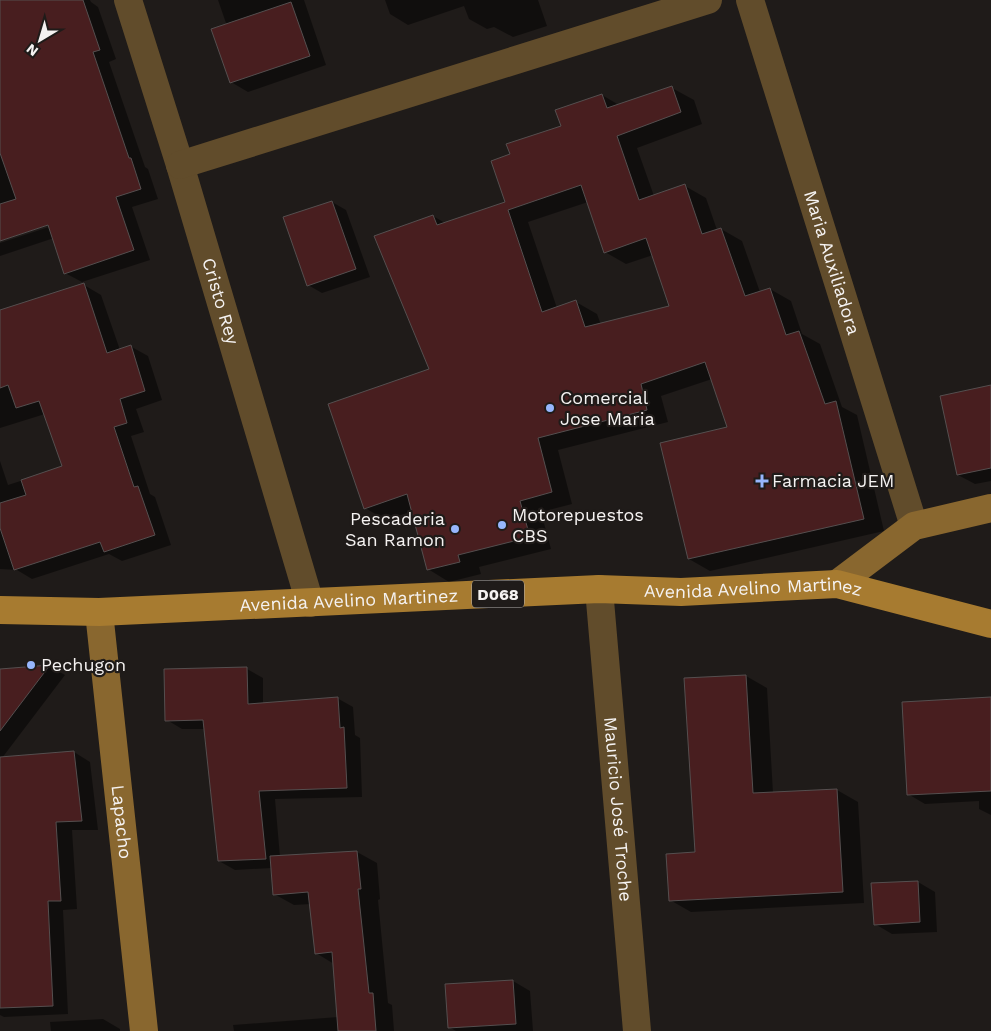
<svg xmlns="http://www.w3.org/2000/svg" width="991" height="1031" font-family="'Work Sans',sans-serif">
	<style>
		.shadow { fill: #0007; fill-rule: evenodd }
		.building { fill: #481e1f; stroke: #554f4f; fill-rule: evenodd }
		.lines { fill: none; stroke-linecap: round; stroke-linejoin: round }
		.street { stroke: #614c2b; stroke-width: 28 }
		.secondary { stroke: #89672f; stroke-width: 28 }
		.primary { stroke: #a77b30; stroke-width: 28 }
		.poi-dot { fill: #97b6fd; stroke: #1f1b19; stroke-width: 2 }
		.labels { text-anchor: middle; stroke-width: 4.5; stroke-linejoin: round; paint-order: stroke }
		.shield { fill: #1f1b19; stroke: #b5b2b0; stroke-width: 1 }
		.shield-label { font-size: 16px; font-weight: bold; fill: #f5f2f1 }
		.street-label { font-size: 18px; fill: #f5f2f1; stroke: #1f1b19 }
		.poi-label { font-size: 18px; fill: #f5f2f1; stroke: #1f1b19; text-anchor: start }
	</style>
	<rect width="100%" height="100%" fill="#1f1b19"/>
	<!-- shadow -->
	<path class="shadow" d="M 0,0 L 90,0 L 91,2 L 98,7 L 116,59 L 109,62 L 145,167 L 148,169 L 158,199 L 132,207 L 150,260 L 82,282 L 65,273 L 54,238 L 0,256 L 0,243 L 55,225 L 54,222 L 0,240 Z
		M 218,0 L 304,0 L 326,65 L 248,92 L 231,82 L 227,26 Z
		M 385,0 L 538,0 L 547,26 L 513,37 L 494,27 L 487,29 L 469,19 L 464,6 L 408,25 L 390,14 Z
		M 672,88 L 694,100 L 702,124 L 637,148 L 654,196 L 685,186 L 706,198 L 717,230 L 721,229 L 742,241 L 760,292 L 770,289 L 791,301 L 802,334 L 820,344 L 842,407 L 857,415 L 884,531 L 710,571 L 689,559 L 728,428 L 712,379 L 661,396 L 668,422 L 558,450 L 572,504 L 541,512 L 551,549 L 479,567 L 481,574 L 449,582 L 428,569 L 413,511 L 386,520 L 365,508 L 431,370 L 433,216 L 445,223 L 506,203 L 511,155 L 563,127 L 602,95 L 619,105 ZM 588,202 L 605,252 L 626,264 L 653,255 L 670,307 L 601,325 L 597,314 L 576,302 L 557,308 L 528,222 Z
		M 332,202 L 346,210 L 370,277 L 322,293 L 308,285 Z
		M 84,285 L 101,295 L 120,350 L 130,346 L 148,356 L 162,400 L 136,409 L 144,432 L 131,436 L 150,494 L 155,497 L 171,545 L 122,561 L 109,554 L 32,579 L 17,570 L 0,569 L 0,461 L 8,485 L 64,467 L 45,414 L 0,428 L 0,312 Z
		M 991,386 L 991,481 L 975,484 L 958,475 Z
		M 49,666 L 65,675 L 2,758 L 74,752 L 90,762 L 98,830 L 72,830 L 77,909 L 63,910 L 68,1014 L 4,1017 L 0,1015 L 0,671 Z
		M 247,669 L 263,678 L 263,704 L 337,698 L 353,707 L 355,735 L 360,738 L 362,797 L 275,799 L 280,857 L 357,852 L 377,863 L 380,899 L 378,900 L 388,1003 L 392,1005 L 394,1031 L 234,1031 L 233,1025 L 338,1017 L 334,964 L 316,953 L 311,904 L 294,905 L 274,894 L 272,868 L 235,870 L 219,861 L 205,729 L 182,729 L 167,720 Z
		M 746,676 L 767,688 L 773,793 L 837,790 L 858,802 L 864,903 L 691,912 L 670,900 L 696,853 L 685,679 Z
		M 991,698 L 991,815 L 979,809 L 979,801 L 925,804 L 908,794 Z
		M 918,882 L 935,892 L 937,932 L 892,934 L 875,924 Z
		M 513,981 L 530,991 L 533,1031 L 456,1031 L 449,1027 Z
		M 103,1019 L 120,1029 L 120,1031 L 51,1031 L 50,1022 Z"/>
	<!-- building -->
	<path class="building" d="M 0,0 L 83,0 L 100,50 L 93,52 L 129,158 L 131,158 L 141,189 L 116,197 L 134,250 L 64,274 L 48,225 L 0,241 L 0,204 L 16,199 L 0,153 Z
		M 291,2 L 310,56 L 230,83 L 211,29 Z
		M 672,86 L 681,112 L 617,136 L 639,200 L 685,184 L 702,234 L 721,228 L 745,296 L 770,288 L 786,335 L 799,331 L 825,404 L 836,401 L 864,519 L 688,559 L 660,443 L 727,427 L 705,362 L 641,384 L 647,410 L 538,438 L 552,492 L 520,501 L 530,537 L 458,555 L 460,562 L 427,570 L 407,494 L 364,509 L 328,404 L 429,369 L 374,236 L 433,215 L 437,225 L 505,202 L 491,161 L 510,154 L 506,144 L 561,126 L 555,110 L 602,94 L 607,108 ZM 581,185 L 604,253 L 646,238 L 669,306 L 585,327 L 576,300 L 542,312 L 508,210 Z
		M 332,201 L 356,269 L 307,286 L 283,217 Z
		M 84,283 L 107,353 L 131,345 L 145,391 L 120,399 L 127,423 L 114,427 L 134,487 L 138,486 L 155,535 L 104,552 L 100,542 L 14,570 L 0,528 L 0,503 L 26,495 L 21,480 L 62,466 L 39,401 L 16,408 L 8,385 L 0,388 L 0,310 Z
		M 991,385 L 991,468 L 957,475 L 940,396 Z
		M 50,665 L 0,731 L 0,669 Z
		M 247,667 L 248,704 L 338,697 L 340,728 L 344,727 L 347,788 L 259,791 L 266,859 L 218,861 L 203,720 L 165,721 L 164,669 Z
		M 746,675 L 753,793 L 837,789 L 843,892 L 669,901 L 666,854 L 695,852 L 684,678 Z
		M 991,697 L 991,791 L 907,795 L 902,702 Z
		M 74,751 L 82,821 L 56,822 L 61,901 L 48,901 L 53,1006 L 0,1008 L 0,757 Z
		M 357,851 L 361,889 L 358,889 L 369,993 L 373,993 L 376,1031 L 338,1031 L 332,952 L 315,954 L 308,892 L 273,895 L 270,856 Z
		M 918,881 L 920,922 L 874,925 L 871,883 Z
		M 513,980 L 516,1024 L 448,1028 L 445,984 Z"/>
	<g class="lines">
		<!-- street -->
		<g class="street">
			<path id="s1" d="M 128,0 L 180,165 L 310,603"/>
			<path id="s2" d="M 750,0 L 914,526"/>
			<path d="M 180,165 L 708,0"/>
			<path id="s3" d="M 599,589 L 637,1031"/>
		</g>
		<!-- secondary -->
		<g class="secondary">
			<path d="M 837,584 L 914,526 L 991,508"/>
			<path id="s4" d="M 99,612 L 144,1031"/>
		</g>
		<!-- primary -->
		<path class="primary" id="s5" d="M 0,610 L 99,612 L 599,589 L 681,592 L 837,584 L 991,624"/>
	</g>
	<!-- markers -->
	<g class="poi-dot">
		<circle cx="550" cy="408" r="5"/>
		<path d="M759.5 473.5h5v5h5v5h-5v5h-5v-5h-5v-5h5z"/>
		<circle cx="502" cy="525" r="5"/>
		<circle cx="455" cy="529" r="5"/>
		<circle cx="31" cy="665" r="5"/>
	</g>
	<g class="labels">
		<!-- shield labels -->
		<rect class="shield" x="472" y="580.5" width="52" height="27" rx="4"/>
		<g class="shield-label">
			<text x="498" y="600">D068</text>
		</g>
		<!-- street labels -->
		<g class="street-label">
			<text dy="6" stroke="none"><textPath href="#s2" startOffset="275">Maria Auxiliadora</textPath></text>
			<text dy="6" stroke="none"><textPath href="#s1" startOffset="315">Cristo Rey</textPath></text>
			<text dy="6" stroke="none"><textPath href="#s5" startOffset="754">Avenida Avelino Martinez</textPath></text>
			<text dy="6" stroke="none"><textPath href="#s5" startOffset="349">Avenida Avelino Martinez</textPath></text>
			<text dy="6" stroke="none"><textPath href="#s3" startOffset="221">Mauricio José Troche</textPath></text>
			<text dy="6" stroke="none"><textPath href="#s4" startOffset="211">Lapacho</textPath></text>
		</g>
		<!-- poi labels -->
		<g class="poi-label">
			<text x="560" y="404">Comercial<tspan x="560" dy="21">Jose Maria</tspan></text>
			<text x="772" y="487">Farmacia JEM</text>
			<text x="512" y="521">Motorepuestos<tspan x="512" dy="21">CBS</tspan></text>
			<text x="445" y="525" text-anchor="end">Pescaderia<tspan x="445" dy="21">San Ramon</tspan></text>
			<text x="41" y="671">Pechugon</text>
		</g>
	</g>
	<!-- north arrow -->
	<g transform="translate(40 40) rotate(218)" stroke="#1f1b19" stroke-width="4" paint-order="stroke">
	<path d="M0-4L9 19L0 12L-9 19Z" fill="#f5f2f1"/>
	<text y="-8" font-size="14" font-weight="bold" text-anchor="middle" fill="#f5f2f1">N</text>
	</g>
</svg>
